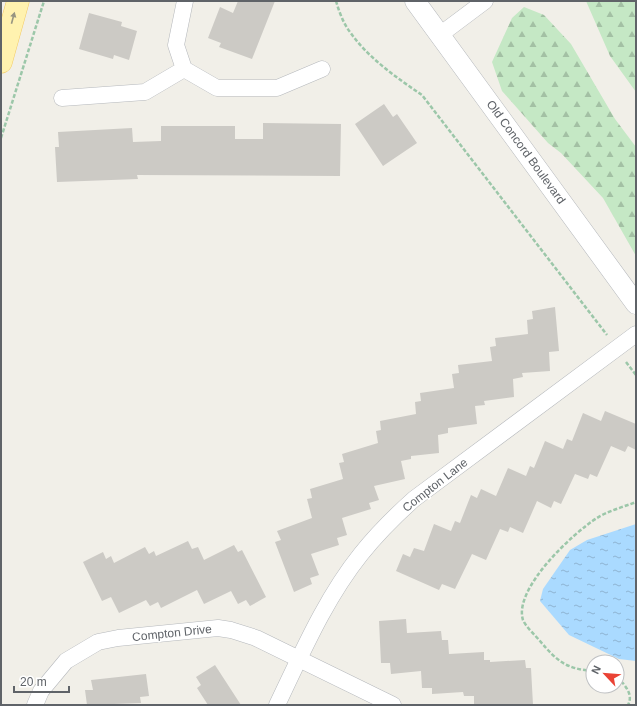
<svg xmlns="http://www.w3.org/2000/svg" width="637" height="706" font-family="Arial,sans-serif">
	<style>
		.forest { fill: url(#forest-firs) }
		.water { fill: url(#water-ripples) }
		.building { fill: #cccac5 }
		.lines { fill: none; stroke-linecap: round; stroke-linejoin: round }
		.minor-casing { stroke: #b5b8bc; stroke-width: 17 }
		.tertiary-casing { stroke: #b5b8bc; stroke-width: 21 }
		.primary-casing { stroke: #f2c960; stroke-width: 23 }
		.path { stroke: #9cc7a9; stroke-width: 2.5; stroke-dasharray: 4 2; stroke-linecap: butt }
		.minor { stroke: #fff; stroke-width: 16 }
		.tertiary { stroke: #fff; stroke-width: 20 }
		.primary { stroke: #fff2af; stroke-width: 22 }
		.oneway { fill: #979581 }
		.labels { text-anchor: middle; stroke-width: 3; stroke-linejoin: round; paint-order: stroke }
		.street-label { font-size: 12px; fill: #5f6368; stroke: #fff }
	</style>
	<defs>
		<pattern id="forest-firs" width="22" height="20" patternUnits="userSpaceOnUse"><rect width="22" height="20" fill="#c5e8c5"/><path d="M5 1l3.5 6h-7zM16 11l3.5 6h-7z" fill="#a3c0a4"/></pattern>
		<pattern id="water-ripples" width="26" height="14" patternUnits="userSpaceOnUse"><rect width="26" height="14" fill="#aadaff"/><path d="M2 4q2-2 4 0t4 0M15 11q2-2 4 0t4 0" fill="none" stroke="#8eb4d2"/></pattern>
	</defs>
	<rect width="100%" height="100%" fill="#f1efe8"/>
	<!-- forest -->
	<path class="forest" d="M 586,1 L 636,1 L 636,92 L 610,56 Z
		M 524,7 L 544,15 L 571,44 L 615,119 L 636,147 L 636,256 L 603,198 L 561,153 L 548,143 L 502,91 L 492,62 L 512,18 Z"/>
	<!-- water -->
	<path class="water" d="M 636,524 L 636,661 L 619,659 L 569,635 L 540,601 L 543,589 L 570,550 L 587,540 Z"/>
	<!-- building -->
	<path class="building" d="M 238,1 L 275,1 L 252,59 L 219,47 L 221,43 L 208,38 L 220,7 L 233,13 Z
		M 89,13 L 122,22 L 121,26 L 137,31 L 129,60 L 114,55 L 113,59 L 79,49 Z
		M 384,104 L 393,117 L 397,114 L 417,143 L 383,166 L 355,124 Z
		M 263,123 L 341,124 L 340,176 L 137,175 L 138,179 L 57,182 L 55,147 L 59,147 L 58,132 L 132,128 L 133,142 L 161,141 L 161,126 L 235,126 L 235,139 L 263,139 Z
		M 555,307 L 559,351 L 549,352 L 550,371 L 522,373 L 523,377 L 513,379 L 514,397 L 484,401 L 485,405 L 475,406 L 477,424 L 448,428 L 448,433 L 438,435 L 439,453 L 411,456 L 411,459 L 401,461 L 405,479 L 374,486 L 379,500 L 369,503 L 371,509 L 342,518 L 347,535 L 337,538 L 339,545 L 311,554 L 319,575 L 310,578 L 312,584 L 294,592 L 275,542 L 281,540 L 277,531 L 312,518 L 307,499 L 312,498 L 310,489 L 343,479 L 339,463 L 344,462 L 342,454 L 378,443 L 376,431 L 381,430 L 380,421 L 416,414 L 415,402 L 421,401 L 420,393 L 454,388 L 452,374 L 459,373 L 458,365 L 492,361 L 490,347 L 496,346 L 495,338 L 528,334 L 527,320 L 533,319 L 532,311 Z
		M 605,411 L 636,424 L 636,450 L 628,446 L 625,452 L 611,446 L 597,477 L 590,474 L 588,479 L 575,474 L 561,504 L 554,501 L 551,508 L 537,501 L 523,533 L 510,527 L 508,532 L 500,529 L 486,560 L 472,554 L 455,589 L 442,584 L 439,590 L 396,571 L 403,554 L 410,557 L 414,548 L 424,551 L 434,524 L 451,531 L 455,521 L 460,523 L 471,495 L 477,498 L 481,489 L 496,496 L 508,468 L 526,476 L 530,466 L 534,468 L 545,441 L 563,449 L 567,439 L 572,441 L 583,413 L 601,421 Z
		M 188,541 L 192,549 L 198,547 L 204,560 L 234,545 L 238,552 L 242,550 L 266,597 L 250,606 L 246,600 L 238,604 L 231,591 L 204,604 L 197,590 L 161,608 L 158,602 L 150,606 L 146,600 L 119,613 L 111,597 L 102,601 L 83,562 L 103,552 L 106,559 L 111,556 L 114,563 L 145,547 L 149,554 L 154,551 L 156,556 Z
		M 406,619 L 407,633 L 441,631 L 442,640 L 448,640 L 449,654 L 484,652 L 484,660 L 490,660 L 490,662 L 525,660 L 526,668 L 531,668 L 533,705 L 474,705 L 474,696 L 464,696 L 463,692 L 432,694 L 432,688 L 422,688 L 421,671 L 391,674 L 390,663 L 381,663 L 379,621 Z
		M 215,665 L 241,705 L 208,705 L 197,688 L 201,685 L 196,677 Z
		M 146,674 L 149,696 L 140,697 L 141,703 L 87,705 L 85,690 L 93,690 L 91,680 Z"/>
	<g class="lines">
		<defs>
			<path id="minor" d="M 185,1 L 176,45 L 184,69 L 217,88 L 277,88 L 322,69
				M 441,34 L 485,1
				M 62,98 L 145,92 L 184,69
				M 35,705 L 41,691 L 66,661 L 98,642 L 118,638 L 218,628 L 231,630 L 256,638 L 393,705
				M 277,705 C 302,653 325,599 361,554 C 377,534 395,516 414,499 L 636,334"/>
			<path id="tertiary" d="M 415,1 L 636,304"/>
			<path id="primary" d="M 1,62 L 18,1"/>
		</defs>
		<!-- minor casing -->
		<use href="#minor" class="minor-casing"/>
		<!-- tertiary casing -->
		<use href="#tertiary" class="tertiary-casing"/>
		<!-- primary casing -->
		<use href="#primary" class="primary-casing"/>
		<!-- path -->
		<path class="path" d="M 336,1 C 339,11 343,23 350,32 C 368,58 397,78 422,95 L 607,335
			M 1,138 L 44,1
			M 626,362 L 636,375
			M 593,671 C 566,669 557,661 540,641 C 535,635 526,627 523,620 C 513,589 573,533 597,518 C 608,511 623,507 636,502
			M 617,677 C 624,684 634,694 628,705"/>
		<!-- minor -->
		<use href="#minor" class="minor"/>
		<!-- tertiary -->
		<use href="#tertiary" class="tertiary"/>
		<!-- primary -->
		<use href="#primary" class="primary"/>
	</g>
	<!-- one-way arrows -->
	<defs><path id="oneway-solid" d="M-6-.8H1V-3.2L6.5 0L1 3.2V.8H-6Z"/></defs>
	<use class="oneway" href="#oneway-solid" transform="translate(13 18) rotate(-75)"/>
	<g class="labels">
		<!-- street labels -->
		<g class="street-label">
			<text transform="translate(526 152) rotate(54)" y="4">Old Concord Boulevard</text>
			<text transform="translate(435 485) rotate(-38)" y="4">Compton Lane</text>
			<text transform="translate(172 633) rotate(-6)" y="4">Compton Drive</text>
		</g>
	</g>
	<!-- border -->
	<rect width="637" height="706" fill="none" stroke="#5f6368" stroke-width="4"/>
	<!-- north arrow -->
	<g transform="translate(605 674) rotate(296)"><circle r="19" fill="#ffffff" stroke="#bfc1c3"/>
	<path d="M0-3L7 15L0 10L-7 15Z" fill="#ea4335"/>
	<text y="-6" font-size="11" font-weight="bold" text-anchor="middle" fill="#5f6368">N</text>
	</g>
	<!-- scale -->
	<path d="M14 686v6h55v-6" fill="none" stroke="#5f6368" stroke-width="2"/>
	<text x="20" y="686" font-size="12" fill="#5f6368" stroke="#ffffff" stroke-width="3" paint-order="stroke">20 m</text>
</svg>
